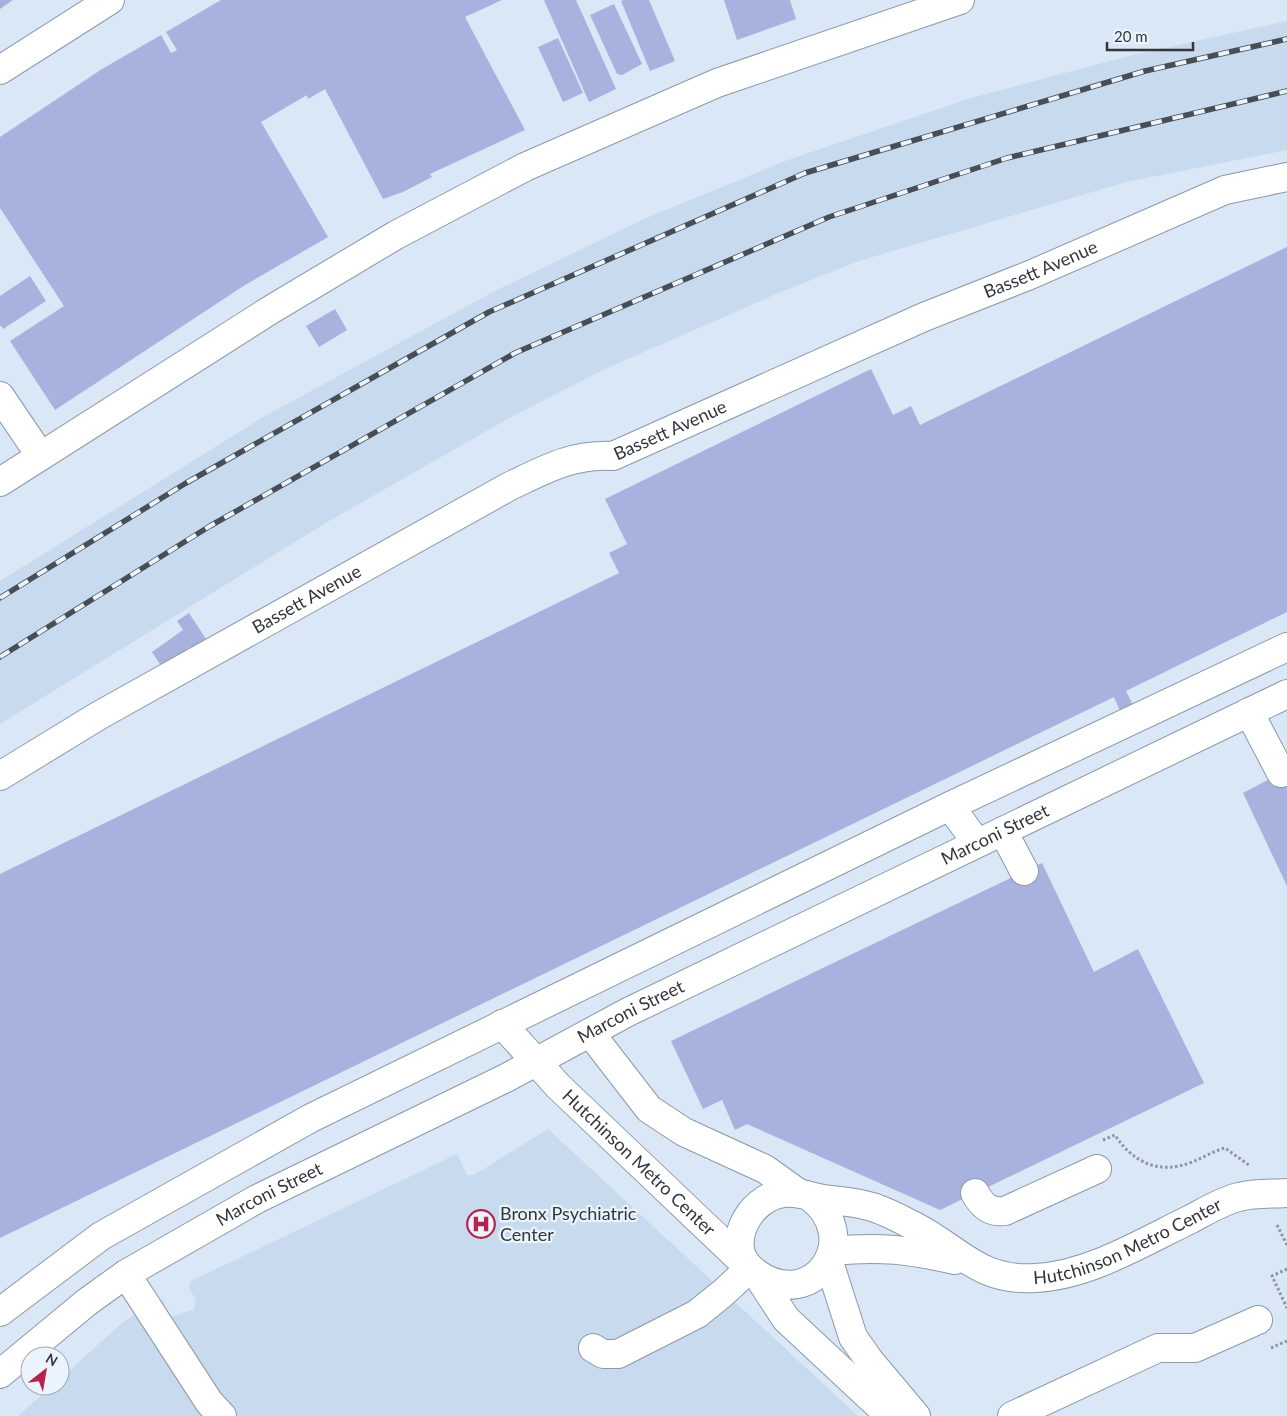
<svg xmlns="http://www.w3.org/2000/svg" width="1287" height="1416" font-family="Lato,sans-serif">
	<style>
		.built { fill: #c8dbee }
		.building { fill: #a7b2de }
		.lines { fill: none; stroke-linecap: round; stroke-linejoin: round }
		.minor-casing { stroke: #8c99a6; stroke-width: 30 }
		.path { stroke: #8b949f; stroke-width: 3; stroke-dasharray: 2.5 2.5; stroke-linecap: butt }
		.minor { stroke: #fff; stroke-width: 28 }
		.rail-casing { stroke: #484e55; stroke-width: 5.5 }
		.rail { stroke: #ebf4fc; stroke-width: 4; stroke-dasharray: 11; stroke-linecap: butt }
		.labels { text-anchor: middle; stroke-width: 4.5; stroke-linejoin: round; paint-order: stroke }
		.street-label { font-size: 18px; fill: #32373d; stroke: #ebf4fc }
		.poi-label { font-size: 18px; fill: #32373d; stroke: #ebf4fc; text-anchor: start }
	</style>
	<rect width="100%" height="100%" fill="#d9e7f6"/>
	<!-- built -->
	<path class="built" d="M 1287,21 L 1287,150 L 1126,182 L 859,261 L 781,292 L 605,369 L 511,417 L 329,521 L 0,724 L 0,581 L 265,416 L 495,291 L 644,219 L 785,161 L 971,98 L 1129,56 Z
		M 548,1129 L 858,1416 L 18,1416 L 52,1386 L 60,1386 L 60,1379 L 122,1323 L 142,1309 L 164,1300 L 165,1311 L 172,1317 L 194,1309 L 196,1300 L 189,1288 L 191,1281 L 457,1154 L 467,1175 L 474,1175 Z"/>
	<!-- building -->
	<path class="building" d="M 0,0 L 13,0 L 0,9 Z
		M 221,0 L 502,0 L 465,17 L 525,130 L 430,174 L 432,177 L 403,192 L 383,199 L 325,89 L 308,99 L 307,95 L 261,122 L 328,237 L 245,285 L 55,410 L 10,341 L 64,306 L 0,208 L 0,137 L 102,69 L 161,35 L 171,53 L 177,50 L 166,32 Z
		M 544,0 L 576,0 L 616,89 L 589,102 Z
		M 624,0 L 649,0 L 675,61 L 650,71 L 621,1 Z
		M 724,0 L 790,0 L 796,19 L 737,40 Z
		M 614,4 L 642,64 L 622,75 L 617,74 L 590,15 Z
		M 558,38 L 583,93 L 563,102 L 538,47 Z
		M 1287,247 L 1287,612 L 1126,691 L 1133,705 L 1120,711 L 1114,697 L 0,1238 L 0,874 L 619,573 L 609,553 L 627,544 L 605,499 L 871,369 L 893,415 L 911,406 L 920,425 Z
		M 30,276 L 46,301 L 3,329 L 0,325 L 0,296 Z
		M 335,309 L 347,330 L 319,347 L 306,326 Z
		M 189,613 L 208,642 L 193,652 L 190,647 L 162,667 L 152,652 L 183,630 L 177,621 Z
		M 1287,770 L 1287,886 L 1243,793 Z
		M 1042,863 L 1094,972 L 1138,949 L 1204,1083 L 940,1210 L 747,1124 L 735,1130 L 722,1100 L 703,1109 L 671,1041 Z"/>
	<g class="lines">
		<defs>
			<g id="minor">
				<path d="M 0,70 L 110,0"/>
				<path d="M 0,396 L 40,455"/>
				<path d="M 0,482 L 272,309 L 396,235 L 525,167 L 717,83 L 960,0"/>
				<path d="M 1249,712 L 1281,773"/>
				<path id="s1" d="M 0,776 L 98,716 L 510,486 C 546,469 572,454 613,456 L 924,317 L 1030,275 L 1225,190 L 1287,177"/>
				<path d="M 950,806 L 977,843"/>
				<path d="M 1003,831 L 1024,871"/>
				<path id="s2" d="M 502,1024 L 558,1086 L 743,1262"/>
				<path d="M 591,1034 L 649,1109 L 684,1132 L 765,1169 L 797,1192"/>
				<path d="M 975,1193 C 982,1206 990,1213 1005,1211 L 1097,1169"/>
				<path id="s3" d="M 810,1197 C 865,1238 813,1314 756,1273 C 721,1249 748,1197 784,1193 C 798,1191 810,1197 824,1199 C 839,1201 857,1202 872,1207 C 886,1211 902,1220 916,1227 C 960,1250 980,1282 1036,1278 C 1090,1275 1143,1242 1191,1219 C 1206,1211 1222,1201 1239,1197 C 1254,1193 1271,1194 1287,1193"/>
				<path d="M 833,1251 C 880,1246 910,1250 955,1260"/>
				<path d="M 829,1262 L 853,1337 L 869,1360 L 916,1416"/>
				<path d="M 756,1273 L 786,1319 L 890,1416"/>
				<path d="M 126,1274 L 209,1402 L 222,1416"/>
				<path d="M 0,1312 L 101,1236 L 311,1118 L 950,806 L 1287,647"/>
				<path d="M 593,1348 L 603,1354 L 618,1354 L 697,1314 L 723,1293 L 750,1268"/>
				<path id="s4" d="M 0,1374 L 87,1302 L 126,1274 L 257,1199 L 506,1078 L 628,1012 L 1287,694"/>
				<path d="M 1012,1416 L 1158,1348 L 1195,1348 L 1258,1320"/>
			</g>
		</defs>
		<!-- minor casing -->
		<use href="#minor" class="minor-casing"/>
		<!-- path -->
		<path class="path" d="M 1103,1140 L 1115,1135 C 1133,1163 1160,1175 1192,1162 C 1203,1158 1213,1151 1225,1148 L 1249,1165
			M 1277,1225 L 1287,1245
			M 1287,1269 L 1272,1276 L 1287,1308
			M 1271,1348 L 1287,1341"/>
		<!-- minor -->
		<use href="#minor" class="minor"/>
		<defs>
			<path id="rail" d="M 0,598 L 186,483 L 489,312 L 805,173 L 1145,71 L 1287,39
				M 0,657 L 210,526 L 515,353 L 829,217 L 1007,158 L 1287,91"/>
		</defs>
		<!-- rail casing -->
		<use href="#rail" class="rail-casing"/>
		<!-- rail -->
		<use href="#rail" class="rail"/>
	</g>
	<!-- icons -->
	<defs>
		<symbol id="hospital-ring" viewBox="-11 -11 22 22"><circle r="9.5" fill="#ebf4fc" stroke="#b5244c" stroke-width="1.5"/><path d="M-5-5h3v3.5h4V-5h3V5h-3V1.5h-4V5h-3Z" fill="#b5244c"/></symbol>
	</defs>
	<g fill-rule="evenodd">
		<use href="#hospital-ring" x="465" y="1208" width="32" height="32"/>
	</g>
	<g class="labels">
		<!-- street labels -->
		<g class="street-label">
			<text dy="6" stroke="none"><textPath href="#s1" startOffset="1162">Bassett Avenue</textPath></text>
			<text dy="6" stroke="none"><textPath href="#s1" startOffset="758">Bassett Avenue</textPath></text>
			<text dy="6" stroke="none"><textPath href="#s1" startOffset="354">Bassett Avenue</textPath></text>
			<text dy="6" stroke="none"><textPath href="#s4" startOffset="1135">Marconi Street</textPath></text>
			<text dy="6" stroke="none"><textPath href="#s4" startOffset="730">Marconi Street</textPath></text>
			<text dy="6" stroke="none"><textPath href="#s2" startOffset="195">Hutchinson Metro Center</textPath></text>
			<text dy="6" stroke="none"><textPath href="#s4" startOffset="325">Marconi Street</textPath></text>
			<text dy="6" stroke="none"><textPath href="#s3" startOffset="634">Hutchinson Metro Center</textPath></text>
		</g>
		<!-- poi labels -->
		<g class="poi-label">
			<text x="500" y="1220">Bronx Psychiatric<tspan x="500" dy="21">Center</tspan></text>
		</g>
	</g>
	<!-- north arrow -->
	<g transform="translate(45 1371) rotate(31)"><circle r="24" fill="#ebf4fc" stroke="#a1a8b0"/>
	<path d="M0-4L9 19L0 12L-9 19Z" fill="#b5244c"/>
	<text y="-8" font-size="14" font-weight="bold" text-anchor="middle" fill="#32373d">N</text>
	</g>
	<!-- scale -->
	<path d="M1107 42v8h86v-8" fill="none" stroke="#32373d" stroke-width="2.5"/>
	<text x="1114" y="42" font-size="15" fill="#32373d" stroke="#ebf4fc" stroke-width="4" paint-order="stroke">20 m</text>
</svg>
